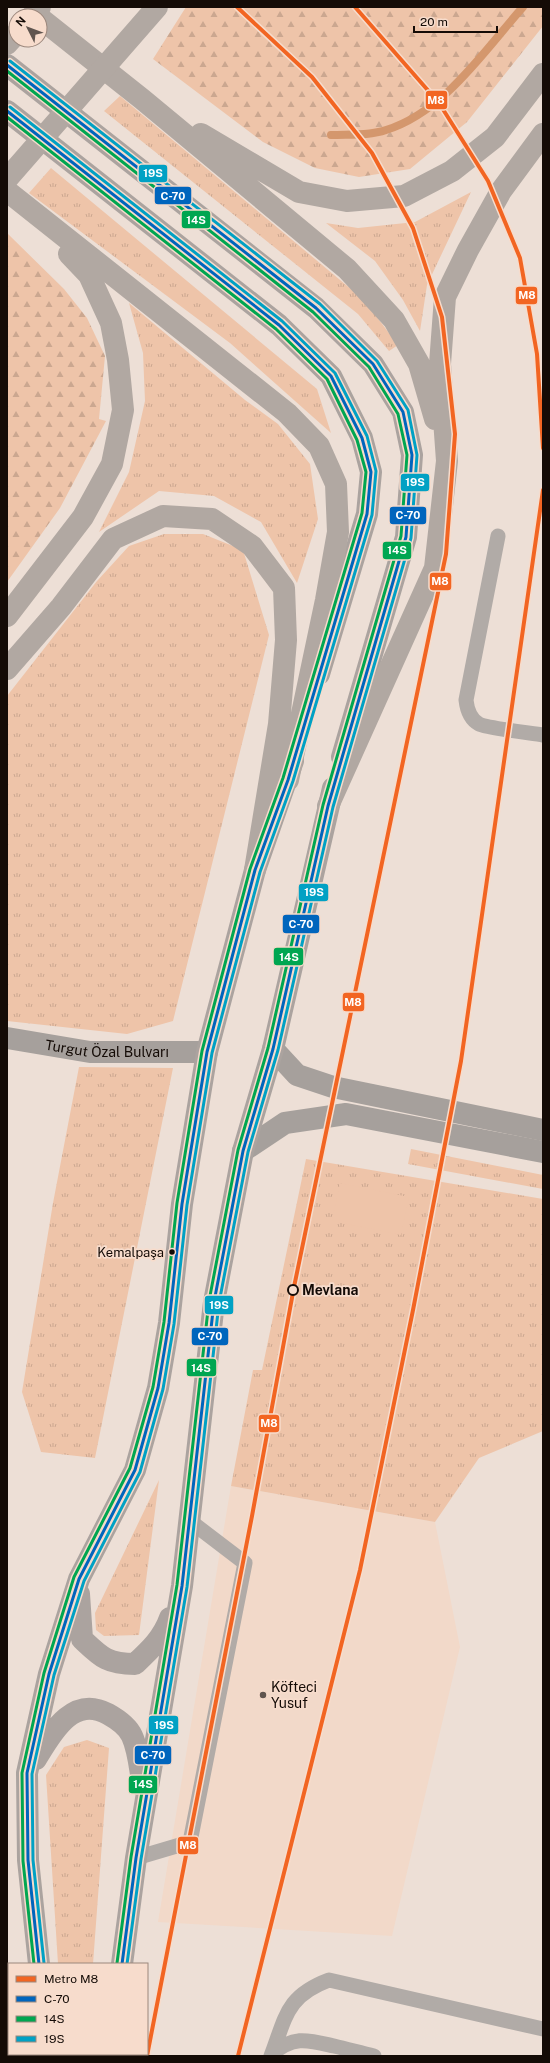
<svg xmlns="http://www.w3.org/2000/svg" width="550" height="2063" font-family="'Public Sans',sans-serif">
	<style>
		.built { fill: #f2d9c9 }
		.grass { fill: url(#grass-tufts) }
		.forest { fill: url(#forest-firs) }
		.pitch { fill: #eec4a9 }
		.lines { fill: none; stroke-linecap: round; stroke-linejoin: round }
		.stream { stroke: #d4976d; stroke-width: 8 }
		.lane { stroke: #b1aba7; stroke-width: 15 }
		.secondary { stroke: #a6a09c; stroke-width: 22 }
		.primary { stroke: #aba39f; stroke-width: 22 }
		.highway { stroke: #b1a8a2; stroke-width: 22 }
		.highway-bridge { stroke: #b1a8a2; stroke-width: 22 }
		.bus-1-casing { stroke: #f7dccc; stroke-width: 6 }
		.bus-2-casing { stroke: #f7dccc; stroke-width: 6 }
		.bus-3-casing { stroke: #f7dccc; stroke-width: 6 }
		.bus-1 { stroke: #0065bd; stroke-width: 3 }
		.bus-2 { stroke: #00a651; stroke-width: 3 }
		.bus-3 { stroke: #01a1c4; stroke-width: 3 }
		.metro-1-casing { stroke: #f7dccc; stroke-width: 7 }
		.metro-1 { stroke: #f26522; stroke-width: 4 }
		.bus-dot { fill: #140b06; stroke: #f7dccc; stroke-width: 1.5 }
		.stop-dot { fill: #f7dccc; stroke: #140b06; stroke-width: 2 }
		.poi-dot { fill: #60554f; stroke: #f7dccc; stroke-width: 1.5 }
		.labels { text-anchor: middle; stroke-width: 3.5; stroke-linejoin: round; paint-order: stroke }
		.bus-label { font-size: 13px; fill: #140b06; stroke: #f7dccc; text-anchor: end }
		.street-label { font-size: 14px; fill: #140b06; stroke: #f7dccc }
		.stop-label { font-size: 14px; font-weight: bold; fill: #140b06; stroke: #f7dccc; text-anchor: start }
		.poi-label { font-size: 14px; fill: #140b06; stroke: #f7dccc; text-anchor: start }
		.line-badge { stroke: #f7dccc; stroke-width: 1.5 }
		.badge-label { font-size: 11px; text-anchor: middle; font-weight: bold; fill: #fff }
	</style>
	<defs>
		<pattern id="grass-tufts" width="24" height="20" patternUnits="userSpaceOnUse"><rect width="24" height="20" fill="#eec4a9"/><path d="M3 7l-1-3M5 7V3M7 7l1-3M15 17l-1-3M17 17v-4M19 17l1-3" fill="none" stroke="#cba790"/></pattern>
		<pattern id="forest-firs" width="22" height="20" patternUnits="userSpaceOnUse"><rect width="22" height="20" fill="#eec4a9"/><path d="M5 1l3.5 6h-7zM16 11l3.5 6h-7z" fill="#cba790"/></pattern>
	</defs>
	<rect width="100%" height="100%" fill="#eddfd6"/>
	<!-- built -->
	<path class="built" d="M 231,1486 L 435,1522 L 460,1647 L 392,1936 L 158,1922 Z"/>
	<!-- grass -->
	<path class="grass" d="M 120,96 L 364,300 L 398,345 L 389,351 L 358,314 L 104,111 Z
		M 51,168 L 317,389 L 331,433 L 230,343 L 29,193 Z
		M 471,192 L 427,285 L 420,331 L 403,300 L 375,261 L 326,223 L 358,228 L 415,222 Z
		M 129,303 L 245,400 L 278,424 L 310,464 L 318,519 L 297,583 L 261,522 L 214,496 L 159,491 L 99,532 L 129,472 L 145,401 L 143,353 Z
		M 164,534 L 203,534 L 243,550 L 269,635 L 173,1021 L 127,1034 L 7,1021 L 7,696 L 97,581 L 129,546 Z
		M 79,1067 L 173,1068 L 95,1458 L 41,1452 L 22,1392 L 53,1203 Z
		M 411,1149 L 543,1175 L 543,1189 L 408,1164 Z
		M 306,1159 L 543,1199 L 543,1431 L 479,1458 L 435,1522 L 231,1486 L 253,1370 L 262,1370 Z
		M 159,1480 L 139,1635 L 104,1636 L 96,1630 L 95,1613 Z
		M 87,1740 L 109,1748 L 93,1964 L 58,1964 L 46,1775 L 64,1747 Z"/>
	<!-- forest -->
	<path class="forest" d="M 186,7 L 543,7 L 543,26 L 467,122 L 410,169 L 359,177 L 315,168 L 263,142 L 153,59 Z
		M 7,233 L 64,289 L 87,318 L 105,356 L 99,419 L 106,421 L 60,508 L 7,582 Z"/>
	<!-- pitch -->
	<path class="pitch" d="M 340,1183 L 409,1197 L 401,1235 L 332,1221 Z"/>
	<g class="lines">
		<!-- stream -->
		<path class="stream" d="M 331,135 C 348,134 369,136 386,130 C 444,112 484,51 523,7"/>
		<!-- lane -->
		<path class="lane" d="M 498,536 L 466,700 C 467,709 470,719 479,724 C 486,728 531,733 543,735
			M 136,1858 L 190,1842 L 245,1563 L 190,1521
			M 272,2054 C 294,2035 308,2040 334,2046 C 347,2049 361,2053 374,2056
			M 271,2056 C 286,2017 286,1996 329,1980 L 543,2029"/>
		<!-- secondary -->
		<g class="secondary">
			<path id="s1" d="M 7,1038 L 90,1052 L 207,1052"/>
			<path d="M 273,1049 L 297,1075 L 333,1087 L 543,1130"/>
			<path d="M 243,1151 L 285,1123 L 346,1114 L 543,1152"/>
		</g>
		<!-- primary -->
		<path class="primary" d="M 7,65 L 316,308 L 373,364 L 403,412 L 412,455 L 406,537 L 342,757
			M 7,111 L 279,325 L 331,376 L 362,438 L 371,472 L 367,514 L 319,674
			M 79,1594 L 82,1639 C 101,1657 107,1664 135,1664 C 150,1650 163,1638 170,1618
			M 36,1759 C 52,1733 72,1695 108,1714 C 117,1719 128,1727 132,1736 C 139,1751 140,1771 143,1787
			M 39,1964 L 28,1860 L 27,1773 L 49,1674 L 79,1579 L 135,1470 L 158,1388 L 169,1323 L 182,1204 L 207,1052 L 255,870 L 293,761
			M 122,1964 L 136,1858 L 182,1586 L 214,1302 L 243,1151 L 273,1049 L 333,788
			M 47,2054 L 47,2056
			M 110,2056 L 110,2054"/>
		<!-- highway -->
		<path class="highway" d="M 40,18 L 142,99 L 347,269 L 394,320 L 419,364 L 435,419
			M 7,44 L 16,34
			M 201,134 L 299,192 L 347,201 L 404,196 L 452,171 L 495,137 L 543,74
			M 7,191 L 287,413 L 319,446 L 336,484 L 338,532 L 326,600 L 288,780
			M 7,616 L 83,517 L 112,464 L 123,410 L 118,360 L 111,323 L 89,275 L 69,254
			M 7,669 L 61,607 L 113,539 L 163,516 L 212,519 L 252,546 L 284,588 L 286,640 L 279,724 L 255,870
			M 328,806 L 435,568 L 447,461 L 440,364 L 445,297 L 468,250 L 501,191 L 543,134"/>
		<!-- highway-bridge -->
		<path class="highway-bridge" d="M 32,16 L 40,7
			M 7,179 L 157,7"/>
		<defs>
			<path id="bus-1" d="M 7,65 L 316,308 L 373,364 L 403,412 L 412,455 L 406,537 L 328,806 L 273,1049 L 243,1151 L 214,1302 L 182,1586 L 136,1858 L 122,1964
				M 7,111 L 279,325 L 331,376 L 362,438 L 371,472 L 367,514 L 288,780 L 255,870 L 207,1052 L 182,1204 L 169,1323 L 158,1388 L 135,1470 L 79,1579 L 49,1674 L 27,1773 L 28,1860 L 39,1964"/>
			<path id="bus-2" d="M 7,71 L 313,312 L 369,367 L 398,414 L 407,455 L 401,536 L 323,805 L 268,1048 L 238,1150 L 209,1301 L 177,1585 L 131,1857 L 117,1963
				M 7,117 L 276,329 L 327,379 L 357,440 L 366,472 L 362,513 L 283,778 L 250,869 L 202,1051 L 177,1203 L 164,1322 L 153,1387 L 130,1468 L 74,1577 L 44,1673 L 22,1773 L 23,1861 L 34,1964"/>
			<path id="bus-3" d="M 10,61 L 320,304 L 377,361 L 408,410 L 417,455 L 411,538 L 333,807 L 278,1050 L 248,1152 L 219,1303 L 187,1587 L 141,1859 L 127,1964
				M 10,107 L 282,321 L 335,373 L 367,436 L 376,471 L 372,515 L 293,781 L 260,872 L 212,1053 L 187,1205 L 174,1324 L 163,1389 L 140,1472 L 84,1581 L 54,1675 L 32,1774 L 33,1860 L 44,1963"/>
		</defs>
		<!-- bus-1 casing -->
		<use href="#bus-1" class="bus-1-casing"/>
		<!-- bus-2 casing -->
		<use href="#bus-2" class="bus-2-casing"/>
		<!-- bus-3 casing -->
		<use href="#bus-3" class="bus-3-casing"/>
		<!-- bus-1 -->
		<use href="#bus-1" class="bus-1"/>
		<!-- bus-2 -->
		<use href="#bus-2" class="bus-2"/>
		<!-- bus-3 -->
		<use href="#bus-3" class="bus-3"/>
		<defs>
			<path id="metro-1" d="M 355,7 L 439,103 L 488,181 L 520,258 L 537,354 L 543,448
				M 147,2056 L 252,1516 L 294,1287 L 446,554 L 455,434 L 442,317 L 413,228 L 372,153 L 312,77 L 237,7
				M 238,2056 L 360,1570 L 413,1310 L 461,1061 L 543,490"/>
		</defs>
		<!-- metro-1 casing -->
		<use href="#metro-1" class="metro-1-casing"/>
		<!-- metro-1 -->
		<use href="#metro-1" class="metro-1"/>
	</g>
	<!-- markers -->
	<circle class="bus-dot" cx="172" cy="1252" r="3.5"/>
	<circle class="stop-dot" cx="293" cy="1290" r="5"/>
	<circle class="poi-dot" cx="263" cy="1695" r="4"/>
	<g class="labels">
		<!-- bus labels -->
		<g class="bus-label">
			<text x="164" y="1257">Kemalpaşa</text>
		</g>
		<!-- street labels -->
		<g class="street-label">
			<text dy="5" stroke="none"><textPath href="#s1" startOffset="101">Turgut Özal Bulvarı</textPath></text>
		</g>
		<!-- stop labels -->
		<g class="stop-label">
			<text x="302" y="1295">Mevlana</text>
		</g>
		<!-- poi labels -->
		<g class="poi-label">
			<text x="271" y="1692">Köfteci<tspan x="271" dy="16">Yusuf</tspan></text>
		</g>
	</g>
	<g class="line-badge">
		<rect x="425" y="90" width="23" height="20" rx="4" fill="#f26522"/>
		<rect x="138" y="164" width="30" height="19" rx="4" fill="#01a1c4"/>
		<rect x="154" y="186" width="38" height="19" rx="4" fill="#0065bd"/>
		<rect x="181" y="210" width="30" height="19" rx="4" fill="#00a651"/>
		<rect x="515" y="286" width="23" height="19" rx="4" fill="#f26522"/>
		<rect x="400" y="473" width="30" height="19" rx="4" fill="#01a1c4"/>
		<rect x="389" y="506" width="38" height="19" rx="4" fill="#0065bd"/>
		<rect x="382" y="541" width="30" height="19" rx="4" fill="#00a651"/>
		<rect x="429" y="572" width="23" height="19" rx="4" fill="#f26522"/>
		<rect x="298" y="883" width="31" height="19" rx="4" fill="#01a1c4"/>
		<rect x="282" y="914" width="38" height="20" rx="4" fill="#0065bd"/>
		<rect x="273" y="947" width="31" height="19" rx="4" fill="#00a651"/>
		<rect x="342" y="992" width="23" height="20" rx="4" fill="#f26522"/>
		<rect x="204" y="1295" width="30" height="20" rx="4" fill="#01a1c4"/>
		<rect x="191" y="1327" width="38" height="19" rx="4" fill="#0065bd"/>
		<rect x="186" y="1358" width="31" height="19" rx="4" fill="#00a651"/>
		<rect x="258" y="1414" width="22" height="19" rx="4" fill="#f26522"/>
		<rect x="148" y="1715" width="31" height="20" rx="4" fill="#01a1c4"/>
		<rect x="134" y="1745" width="38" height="20" rx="4" fill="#0065bd"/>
		<rect x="128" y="1775" width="30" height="19" rx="4" fill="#00a651"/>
		<rect x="177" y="1836" width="22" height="19" rx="4" fill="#f26522"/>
	</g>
	<g class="badge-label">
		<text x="436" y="104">M8</text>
		<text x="153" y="177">19S</text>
		<text x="173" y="200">C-70</text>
		<text x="196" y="224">14S</text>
		<text x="527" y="299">M8</text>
		<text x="415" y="486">19S</text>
		<text x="408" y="519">C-70</text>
		<text x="397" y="554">14S</text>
		<text x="440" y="585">M8</text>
		<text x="314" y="896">19S</text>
		<text x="301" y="928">C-70</text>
		<text x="289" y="961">14S</text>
		<text x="353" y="1006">M8</text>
		<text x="219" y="1309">19S</text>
		<text x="210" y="1340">C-70</text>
		<text x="201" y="1372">14S</text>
		<text x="269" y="1427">M8</text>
		<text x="164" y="1729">19S</text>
		<text x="153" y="1759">C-70</text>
		<text x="143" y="1788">14S</text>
		<text x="188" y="1849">M8</text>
	</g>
	<!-- border -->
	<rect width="550" height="2063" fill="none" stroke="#140b06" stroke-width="16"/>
	<!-- legend -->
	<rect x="8" y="1963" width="140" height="92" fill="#f7dccc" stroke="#9c887d"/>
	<rect x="16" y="1976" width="20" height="6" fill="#f26522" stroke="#9c887d"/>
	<text x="44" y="1983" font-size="12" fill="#140b06">Metro M8</text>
	<rect x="16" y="1996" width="20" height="6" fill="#0065bd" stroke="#9c887d"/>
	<text x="44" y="2003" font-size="12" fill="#140b06">C-70</text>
	<rect x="16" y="2016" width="20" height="6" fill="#00a651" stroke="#9c887d"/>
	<text x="44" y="2023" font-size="12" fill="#140b06">14S</text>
	<rect x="16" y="2036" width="20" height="6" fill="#01a1c4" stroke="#9c887d"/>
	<text x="44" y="2043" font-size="12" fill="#140b06">19S</text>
	<!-- north arrow -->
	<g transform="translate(28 28) rotate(312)"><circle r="19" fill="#f7dccc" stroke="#9c887d"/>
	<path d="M0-3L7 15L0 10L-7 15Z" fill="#60554f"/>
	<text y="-6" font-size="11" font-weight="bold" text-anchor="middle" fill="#140b06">N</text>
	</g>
	<!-- scale -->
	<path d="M414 26v6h83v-6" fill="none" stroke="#140b06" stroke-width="2"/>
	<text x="420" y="26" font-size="12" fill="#140b06" stroke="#f7dccc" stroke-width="3" paint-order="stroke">20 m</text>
</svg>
